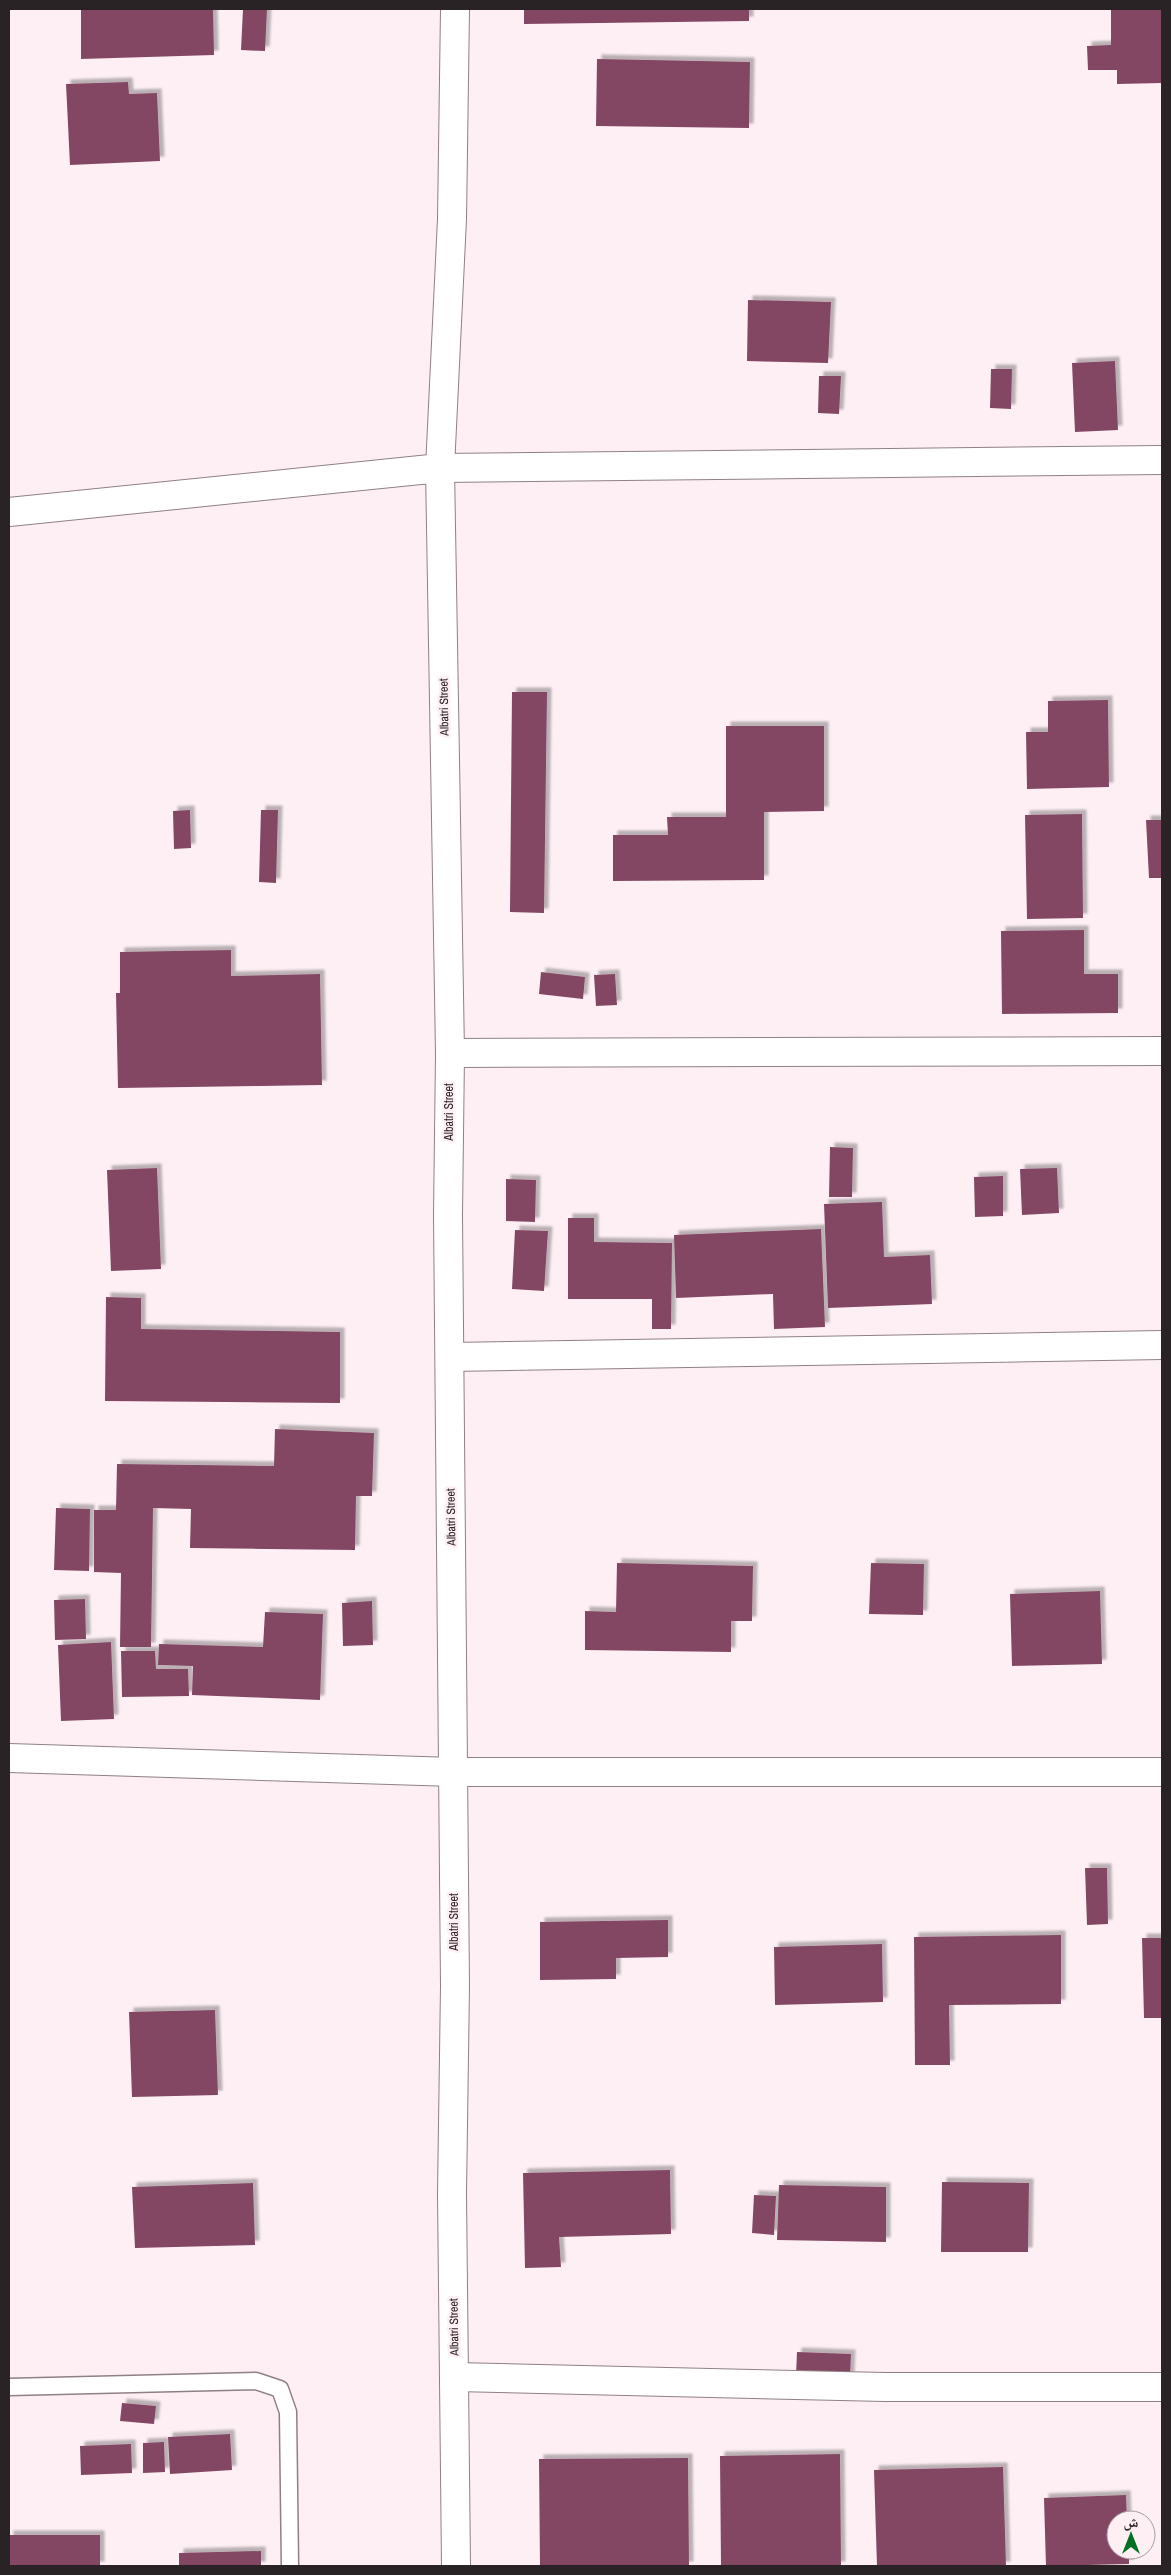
<svg xmlns="http://www.w3.org/2000/svg" width="1171" height="2575" font-family="'Archivo Narrow','Noto Naskh Arabic',sans-serif">
	<style>
		.building { fill: #834764; filter: url(#shadow) }
		.lines { fill: none; stroke-linecap: round; stroke-linejoin: round }
		.lane-casing { stroke: #8f8086; stroke-width: 19 }
		.street-casing { stroke: #8f8086; stroke-width: 30 }
		.secondary-casing { stroke: #8f8086; stroke-width: 30 }
		.lane { stroke: #fff; stroke-width: 16 }
		.street { stroke: #fff; stroke-width: 28 }
		.secondary { stroke: #fff; stroke-width: 28 }
		.labels { text-anchor: middle; stroke-width: 5; stroke-linejoin: round; paint-order: stroke }
		.street-label { font-size: 12px; fill: #2a2326; stroke: #fdeff4 }
	</style>
	<defs>
		<filter id="shadow"><feDropShadow dx="4.5" dy="-4.5" stdDeviation="1" flood-color="#0004"/></filter>
	</defs>
	<rect width="100%" height="100%" fill="#fdeff4"/>
	<!-- building -->
	<path class="building" d="M 81,9 L 213,9 L 214,55 L 81,59 Z
		M 243,9 L 267,9 L 265,51 L 241,50 Z
		M 524,9 L 749,9 L 749,21 L 524,24 Z
		M 1111,9 L 1162,9 L 1162,83 L 1117,84 L 1117,70 L 1088,70 L 1087,46 L 1111,45 Z
		M 597,59 L 750,62 L 749,128 L 596,126 Z
		M 128,82 L 129,94 L 157,93 L 160,161 L 70,165 L 66,84 Z
		M 748,300 L 831,302 L 828,363 L 747,361 Z
		M 1115,361 L 1118,430 L 1075,432 L 1072,363 Z
		M 991,369 L 1012,369 L 1011,409 L 990,408 Z
		M 819,376 L 841,376 L 839,414 L 818,413 Z
		M 512,692 L 547,692 L 544,913 L 510,912 Z
		M 1108,700 L 1109,787 L 1027,789 L 1026,732 L 1048,732 L 1048,701 Z
		M 726,726 L 824,726 L 824,811 L 764,812 L 764,880 L 613,881 L 613,835 L 668,835 L 667,817 L 726,817 Z
		M 190,810 L 191,848 L 174,849 L 173,811 Z
		M 261,810 L 278,810 L 276,883 L 259,882 Z
		M 1082,814 L 1083,918 L 1027,919 L 1025,815 Z
		M 1146,820 L 1162,820 L 1162,878 L 1149,878 Z
		M 1084,930 L 1084,974 L 1118,974 L 1118,1013 L 1002,1014 L 1001,931 Z
		M 231,950 L 231,976 L 320,974 L 322,1085 L 118,1088 L 116,993 L 120,993 L 120,952 Z
		M 541,972 L 585,977 L 583,999 L 539,994 Z
		M 615,974 L 617,1005 L 596,1006 L 594,975 Z
		M 830,1147 L 853,1148 L 852,1197 L 829,1197 Z
		M 157,1168 L 161,1269 L 111,1271 L 107,1170 Z
		M 1057,1168 L 1059,1213 L 1022,1215 L 1020,1169 Z
		M 1003,1176 L 1003,1216 L 975,1217 L 974,1177 Z
		M 506,1179 L 536,1180 L 535,1222 L 506,1221 Z
		M 882,1202 L 884,1257 L 930,1255 L 932,1304 L 828,1308 L 824,1204 Z
		M 568,1218 L 594,1218 L 594,1242 L 672,1243 L 671,1329 L 652,1329 L 652,1299 L 568,1299 Z
		M 821,1229 L 825,1327 L 774,1329 L 773,1294 L 676,1298 L 674,1235 Z
		M 515,1230 L 548,1231 L 544,1291 L 512,1289 Z
		M 106,1297 L 141,1298 L 141,1329 L 340,1332 L 340,1403 L 105,1401 Z
		M 275,1429 L 374,1433 L 372,1496 L 356,1496 L 355,1550 L 190,1548 L 191,1509 L 153,1508 L 151,1647 L 120,1647 L 121,1573 L 94,1572 L 94,1510 L 116,1510 L 117,1464 L 274,1466 Z
		M 56,1508 L 90,1509 L 89,1571 L 54,1570 Z
		M 617,1563 L 753,1566 L 752,1621 L 731,1621 L 731,1652 L 585,1650 L 585,1611 L 616,1612 Z
		M 871,1563 L 924,1564 L 923,1615 L 869,1614 Z
		M 1100,1591 L 1102,1664 L 1012,1666 L 1010,1594 Z
		M 85,1599 L 86,1639 L 55,1640 L 54,1600 Z
		M 372,1601 L 373,1645 L 343,1646 L 342,1603 Z
		M 265,1612 L 323,1614 L 320,1700 L 192,1695 L 193,1666 L 158,1665 L 159,1644 L 263,1647 Z
		M 111,1642 L 114,1719 L 61,1721 L 58,1645 Z
		M 121,1651 L 155,1651 L 156,1669 L 188,1669 L 189,1696 L 122,1697 Z
		M 1085,1868 L 1107,1868 L 1108,1924 L 1087,1925 Z
		M 668,1920 L 668,1957 L 616,1958 L 616,1979 L 540,1980 L 540,1922 Z
		M 1061,1935 L 1061,2004 L 949,2005 L 950,2065 L 915,2065 L 914,1937 Z
		M 1142,1938 L 1162,1938 L 1162,2018 L 1144,2018 Z
		M 882,1944 L 883,2002 L 775,2005 L 774,1947 Z
		M 215,2010 L 218,2095 L 132,2097 L 129,2012 Z
		M 670,2170 L 671,2234 L 559,2237 L 561,2267 L 525,2268 L 523,2173 Z
		M 942,2182 L 1029,2183 L 1028,2252 L 941,2252 Z
		M 253,2183 L 255,2245 L 135,2248 L 132,2187 Z
		M 779,2185 L 886,2187 L 886,2242 L 777,2240 Z
		M 754,2195 L 776,2196 L 774,2235 L 752,2233 Z
		M 797,2352 L 851,2354 L 850,2377 L 796,2375 Z
		M 122,2403 L 156,2406 L 154,2424 L 120,2421 Z
		M 230,2434 L 232,2470 L 170,2474 L 168,2437 Z
		M 164,2442 L 165,2472 L 143,2473 L 143,2443 Z
		M 131,2444 L 132,2473 L 81,2475 L 80,2446 Z
		M 840,2454 L 841,2566 L 721,2566 L 720,2456 Z
		M 688,2458 L 689,2566 L 540,2566 L 539,2459 Z
		M 1003,2467 L 1006,2566 L 877,2566 L 874,2470 Z
		M 1126,2495 L 1127,2520 L 1116,2520 L 1116,2550 L 1129,2550 L 1129,2564 L 1046,2566 L 1044,2498 Z
		M 9,2535 L 100,2535 L 100,2566 L 9,2566 Z
		M 261,2551 L 261,2566 L 179,2566 L 179,2553 Z"/>
	<g class="lines">
		<defs>
			<path id="lane" d="M 9,2387 L 256,2381 L 280,2389 L 288,2412 L 290,2566"/>
			<path id="street" d="M 455,9 L 452,219 L 440,468 L 1162,460
				M 450,1053 L 1162,1051
				M 450,1357 L 1162,1345
				M 9,1758 L 454,1772 L 1162,1772
				M 455,2377 L 885,2387 L 1162,2387"/>
			<path id="secondary" d="M 9,512 L 440,468 L 450,1053 L 448,1215 L 455,1986 L 452,2194 L 456,2566"/>
		</defs>
		<!-- lane casing -->
		<use href="#lane" class="lane-casing"/>
		<!-- street casing -->
		<use href="#street" class="street-casing"/>
		<!-- secondary casing -->
		<use href="#secondary" class="secondary-casing"/>
		<!-- lane -->
		<use href="#lane" class="lane"/>
		<!-- street -->
		<use href="#street" class="street"/>
		<!-- secondary -->
		<use href="#secondary" class="secondary"/>
	</g>
	<g class="labels">
		<!-- street labels -->
		<g class="street-label">
			<text transform="translate(444 707) rotate(-91)" y="4">Albatri Street</text>
			<text transform="translate(449 1112) rotate(-90)" y="4">Albatri Street</text>
			<text transform="translate(451 1517) rotate(-91)" y="4">Albatri Street</text>
			<text transform="translate(454 1922) rotate(-90)" y="4">Albatri Street</text>
			<text transform="translate(454 2327) rotate(-91)" y="4">Albatri Street</text>
		</g>
	</g>
	<!-- border -->
	<rect width="1171" height="2575" fill="none" stroke="#2a2326" stroke-width="20"/>
	<!-- north arrow -->
	<g transform="translate(1131 2535)"><circle r="24" fill="#fdeff4" stroke="#a99da2"/>
	<path d="M0-4L9 19L0 12L-9 19Z" fill="#027022"/>
	<text y="-8" font-size="14" font-weight="bold" text-anchor="middle" fill="#2a2326">ش</text>
	</g>
</svg>
